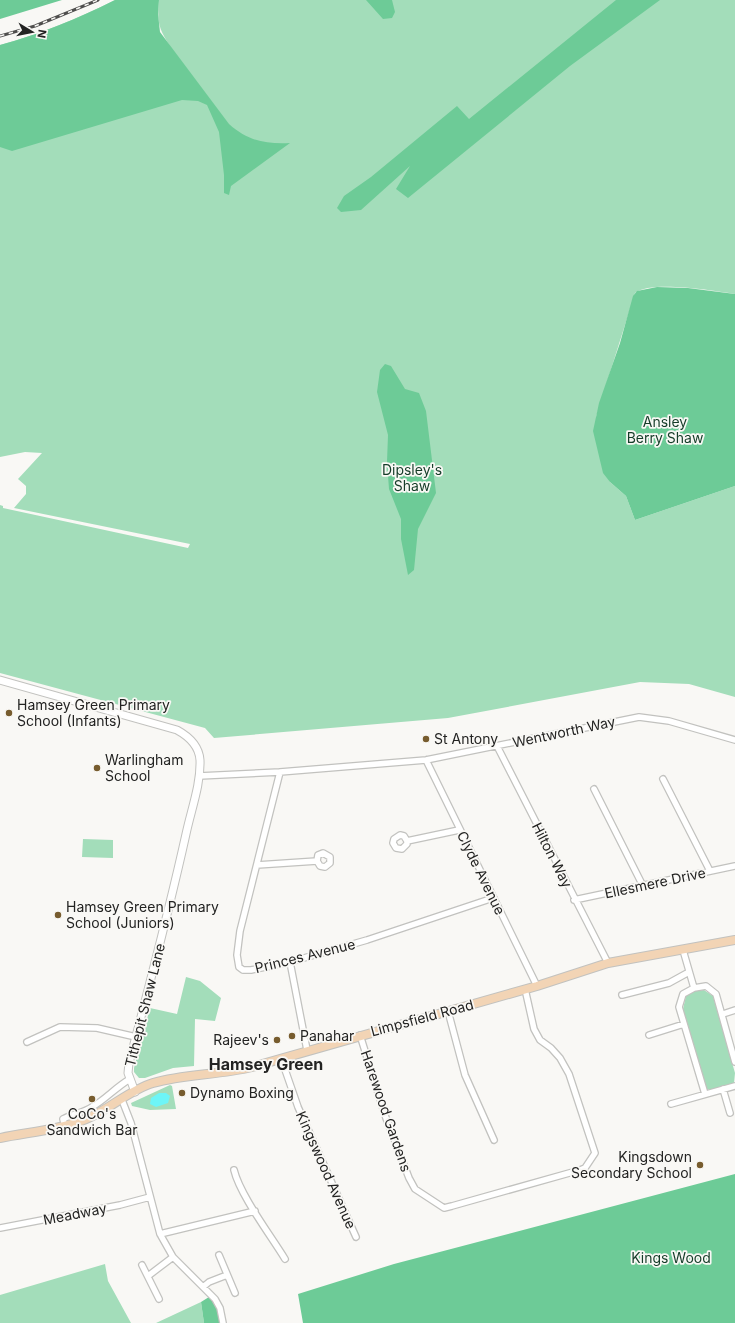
<svg xmlns="http://www.w3.org/2000/svg" width="735" height="1323" font-family="Inter,sans-serif">
	<style>
		.green { fill: #a3ddba }
		.forest { fill: #6dcb97 }
		.water { fill: #6df5f7 }
		.lines { fill: none; stroke-linecap: round; stroke-linejoin: round }
		.minor-casing { stroke: #c2c2bf; stroke-width: 8 }
		.tertiary-casing { stroke: #c2c2bf; stroke-width: 9 }
		.secondary-casing { stroke: #c2c2bf; stroke-width: 10 }
		.minor { stroke: #fff; stroke-width: 5.5 }
		.tertiary { stroke: #fff; stroke-width: 7 }
		.secondary { stroke: #f2d4b5; stroke-width: 8 }
		.rail-casing { stroke: #4f4e4d; stroke-width: 3 }
		.rail { stroke: #f9f8f5; stroke-width: 1.5; stroke-dasharray: 4.5; stroke-linecap: butt }
		.poi-dot { fill: #775c2e; stroke: #f9f8f5; stroke-width: 1.5 }
		.labels { text-anchor: middle; stroke-width: 3.5; stroke-linejoin: round; paint-order: stroke }
		.park-label { font-size: 14px; fill: #143c28; stroke: #f9f8f5 }
		.poi-label { font-size: 14px; fill: #232322; stroke: #f9f8f5; text-anchor: start }
		.street-label { font-size: 14px; fill: #232322; stroke: #f9f8f5 }
		.quarter-label { font-size: 16px; font-weight: bold; fill: #232322; stroke: #f9f8f5 }
	</style>
	<rect width="100%" height="100%" fill="#f9f8f5"/>
	<!-- green -->
	<path class="green" d="M 115,0 L 136,6 L 170,46 C 158,28 157,21 159,0 L 735,0 L 735,294 C 714,291 652,280 635,293 L 596,417 L 610,482 L 626,496 L 635,520 L 735,486 L 735,697 L 689,684 L 640,682 L 448,718 L 214,738 L 205,728 L 0,673 L 0,505 L 3,506 L 3,508 L 188,548 L 190,544 L 14,508 L 26,494 L 26,486 L 18,479 L 42,453 L 25,452 L 0,457 L 0,45 C 40,34 77,19 115,0 Z
		M 83,839 L 113,840 L 113,858 L 82,857 Z
		M 186,977 L 200,981 L 221,998 L 215,1021 L 195,1019 L 194,1066 L 173,1068 L 145,1078 L 139,1078 L 134,1072 L 134,1068 L 150,1008 L 177,1014 Z
		M 704,990 L 713,996 L 735,1073 L 734,1083 L 711,1090 L 705,1089 L 683,1009 L 686,996 L 694,991 Z
		M 170,1085 L 172,1086 L 176,1109 L 150,1110 L 132,1106 L 131,1103 Z
		M 105,1264 L 108,1281 L 131,1323 L 0,1323 L 0,1295 Z
		M 201,1302 L 204,1323 L 156,1323 Z"/>
	<!-- forest -->
	<path class="forest" d="M 0,0 L 62,0 L 0,19 Z
		M 115,0 L 159,0 L 158,14 L 160,32 L 229,124 C 248,141 265,144 290,143 L 231,186 L 229,195 L 224,193 L 224,175 L 219,132 L 207,105 L 198,101 L 182,100 L 12,151 L 0,147 L 0,45 C 40,34 77,19 115,0 Z
		M 366,0 L 392,0 L 395,12 L 392,18 L 383,19 Z
		M 616,0 L 660,0 L 570,66 L 408,198 L 396,189 L 410,166 L 361,210 L 341,212 L 337,208 L 344,196 L 371,177 L 457,106 L 469,119 Z
		M 657,287 L 688,288 L 735,294 L 735,486 L 635,520 L 626,496 L 610,482 L 603,473 L 593,431 L 599,403 L 620,343 L 633,296 L 637,291 Z
		M 385,364 L 391,366 L 405,389 L 419,393 L 426,411 L 436,493 L 418,529 L 414,570 L 408,575 L 401,539 L 401,519 L 389,489 L 387,462 L 388,435 L 377,392 L 380,370 Z
		M 735,1174 L 735,1323 L 303,1323 L 298,1294 L 394,1264 Z
		M 209,1297 L 218,1309 L 220,1323 L 204,1323 L 201,1302 Z"/>
	<!-- water -->
	<path class="water" d="M 159,1093 L 166,1093 L 170,1096 L 168,1103 L 156,1107 L 150,1104 L 151,1098 Z"/>
	<g class="lines">
		<defs>
			<path id="minor" d="M 497,746 L 608,963
				M 426,760 L 537,986
				M 280,772 L 240,931 L 237,955 L 239,967 L 243,970 L 251,970 L 290,962 L 367,940 L 493,898
				M 199,776 L 280,772 L 426,760 L 639,717 L 669,721 L 735,740
				M 663,779 L 710,871
				M 594,789 L 643,886
				M 407,841 L 407,844 L 402,849 L 396,848 L 393,843 L 394,839 L 400,835 L 404,836 L 407,841 L 459,830
				M 257,865 L 317,861 L 320,866 L 325,867 L 330,863 L 330,857 L 323,853 L 318,855 L 317,861
				M 574,900 L 735,866
				M 683,950 L 694,988 L 706,986 L 716,994 L 735,1062
				M 290,962 L 307,1050
				M 694,988 L 683,994 L 679,1007 L 705,1094
				M 622,995 L 669,983 L 689,972
				M 448,1011 L 465,1075 L 494,1140
				M 723,1014 L 735,1010
				M 360,1035 L 386,1118 L 409,1178 L 415,1189 L 444,1208 L 452,1206 L 580,1170 L 585,1168 L 595,1153 L 569,1074 L 560,1058 L 551,1048 L 540,1040 L 534,1029 L 525,989
				M 649,1035 L 684,1024
				M 27,1042 L 60,1027 L 97,1028 L 136,1037
				M 281,1058 L 298,1107 L 356,1237
				M 723,1089 L 730,1113
				M 122,1100 L 131,1123 L 160,1234 L 173,1257 L 215,1299 L 220,1308 L 223,1323
				M 671,1104 L 735,1086
				M 65,1127 L 63,1119 C 72,1114 83,1113 92,1107 C 106,1099 116,1087 130,1079
				M 234,1170 C 240,1195 271,1236 285,1259
				M 0,1228 L 120,1205 L 150,1197
				M 160,1234 L 255,1211
				M 219,1255 L 235,1293
				M 142,1265 L 159,1299
				M 148,1276 L 173,1257
				M 203,1287 L 209,1282 L 227,1275"/>
			<path id="tertiary" d="M 0,680 L 177,730 C 188,736 199,746 200,760 C 201,784 191,810 186,834 C 169,911 149,987 129,1063 L 128,1073 L 135,1092"/>
			<path id="secondary" d="M 0,1138 C 29,1132 59,1130 86,1119 C 109,1110 129,1090 153,1083 C 185,1074 219,1075 252,1067 L 537,986 L 608,963 L 735,940"/>
		</defs>
		<!-- minor casing -->
		<use href="#minor" class="minor-casing"/>
		<!-- tertiary casing -->
		<use href="#tertiary" class="tertiary-casing"/>
		<!-- secondary casing -->
		<use href="#secondary" class="secondary-casing"/>
		<!-- minor -->
		<use href="#minor" class="minor"/>
		<!-- tertiary -->
		<use href="#tertiary" class="tertiary"/>
		<!-- secondary -->
		<use href="#secondary" class="secondary"/>
		<defs>
			<path id="rail" d="M 0,36 L 35,26 L 98,0"/>
		</defs>
		<!-- rail casing -->
		<use href="#rail" class="rail-casing"/>
		<!-- rail -->
		<use href="#rail" class="rail"/>
	</g>
	<!-- markers -->
	<g class="poi-dot">
		<circle cx="9" cy="713" r="4"/>
		<circle cx="426" cy="739" r="4"/>
		<circle cx="97" cy="768" r="4"/>
		<circle cx="58" cy="915" r="4"/>
		<circle cx="292" cy="1036" r="4"/>
		<circle cx="277" cy="1040" r="4"/>
		<circle cx="182" cy="1093" r="4"/>
		<circle cx="92" cy="1099" r="4"/>
		<circle cx="700" cy="1165" r="4"/>
	</g>
	<g class="labels">
		<!-- park labels -->
		<g class="park-label">
			<text x="665" y="427">Ansley<tspan x="665" dy="16">Berry Shaw</tspan></text>
			<text x="412" y="475">Dipsley's<tspan x="412" dy="16">Shaw</tspan></text>
			<text x="671" y="1263">Kings Wood</text>
		</g>
		<!-- poi labels -->
		<g class="poi-label">
			<text x="17" y="710">Hamsey Green Primary<tspan x="17" dy="16">School (Infants)</tspan></text>
			<text x="434" y="744">St Antony</text>
			<text x="105" y="765">Warlingham<tspan x="105" dy="16">School</tspan></text>
			<text x="66" y="912">Hamsey Green Primary<tspan x="66" dy="16">School (Juniors)</tspan></text>
			<text x="300" y="1041">Panahar</text>
			<text x="269" y="1045" text-anchor="end">Rajeev's</text>
			<text x="190" y="1098">Dynamo Boxing</text>
			<text x="92" y="1119" text-anchor="middle">CoCo's<tspan x="92" dy="16">Sandwich Bar</tspan></text>
			<text x="692" y="1162" text-anchor="end">Kingsdown<tspan x="692" dy="16">Secondary School</tspan></text>
		</g>
		<!-- street labels -->
		<g class="street-label">
			<text transform="translate(564 732) rotate(-12)" y="5">Wentworth Way</text>
			<text transform="translate(552 855) rotate(63)" y="5">Hilton Way</text>
			<text transform="translate(481 873) rotate(64)" y="5">Clyde Avenue</text>
			<text transform="translate(655 883) rotate(-12)" y="5">Ellesmere Drive</text>
			<text transform="translate(305 956) rotate(-14)" y="5">Princes Avenue</text>
			<text transform="translate(145 1005) rotate(-76)" y="5">Tithepit Shaw Lane</text>
			<text transform="translate(422 1018) rotate(-15)" y="5">Limpsfield Road</text>
			<text transform="translate(386 1111) rotate(71)" y="5">Harewood Gardens</text>
			<text transform="translate(326 1170) rotate(66)" y="5">Kingswood Avenue</text>
			<text transform="translate(75 1214) rotate(-11)" y="5">Meadway</text>
		</g>
		<!-- quarter labels -->
		<g class="quarter-label">
			<text x="266" y="1070">Hamsey Green</text>
		</g>
	</g>
	<!-- north arrow -->
	<g transform="translate(32 32) rotate(100)" stroke="#f9f8f5" stroke-width="3" paint-order="stroke">
	<path d="M0-3L7 15L0 10L-7 15Z" fill="#232322"/>
	<text y="-6" font-size="11" font-weight="bold" text-anchor="middle" fill="#232322">N</text>
	</g>
</svg>
